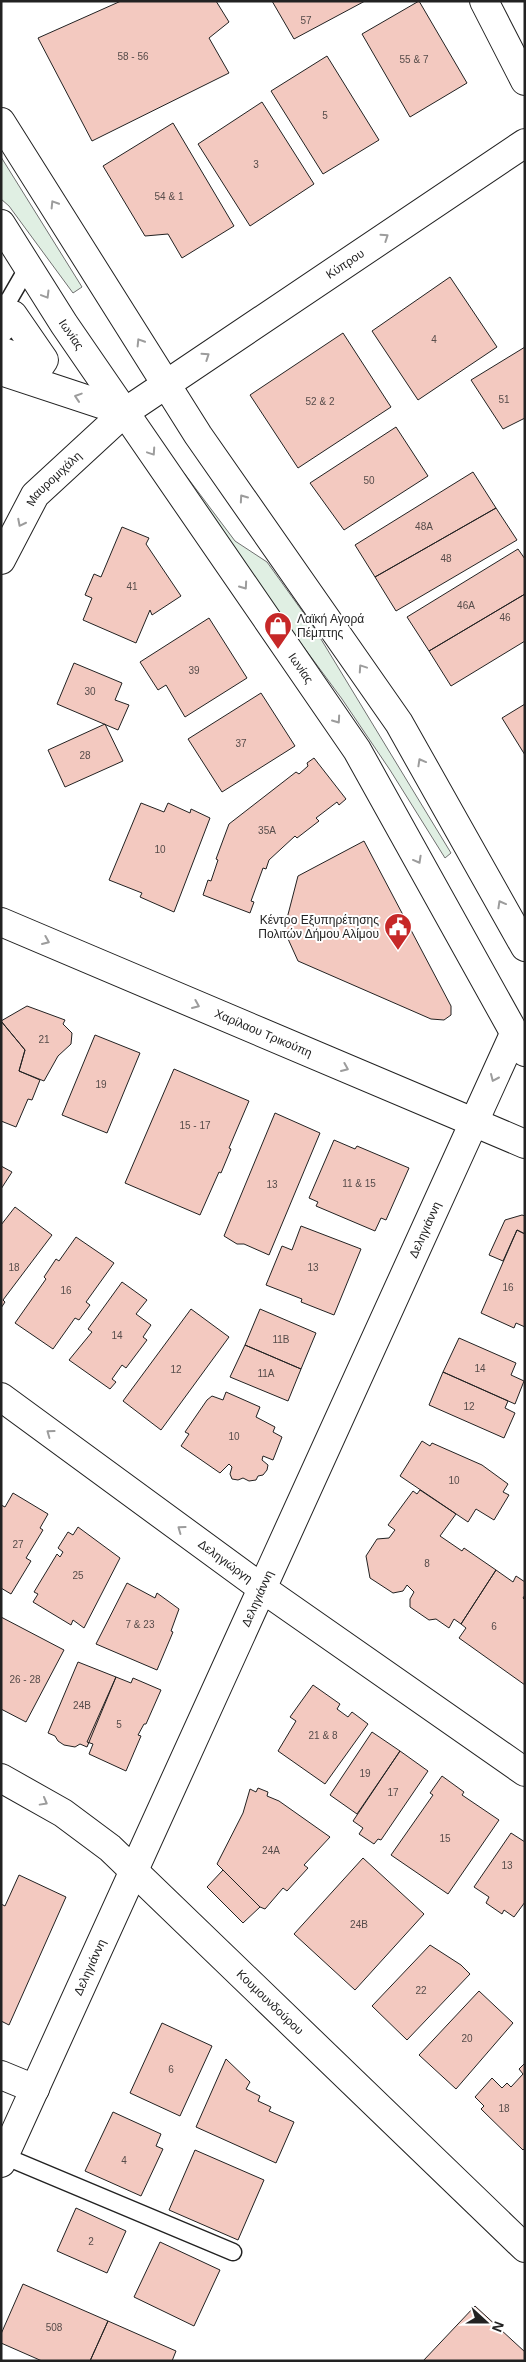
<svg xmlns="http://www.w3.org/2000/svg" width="526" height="2362" font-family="Helvetica,sans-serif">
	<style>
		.green { fill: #e0efe3; stroke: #6f6f6f }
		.building { fill: #f3c9c0; stroke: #222 }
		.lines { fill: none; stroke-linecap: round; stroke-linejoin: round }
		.lane-casing { stroke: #222; stroke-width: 19 }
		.street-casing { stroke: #222; stroke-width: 30 }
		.secondary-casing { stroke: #222; stroke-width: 30 }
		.lane { stroke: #fff; stroke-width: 16 }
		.street { stroke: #fff; stroke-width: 28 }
		.secondary { stroke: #fff; stroke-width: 28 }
		.oneway { stroke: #9c9c9c }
		.labels { text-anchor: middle; stroke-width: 4; stroke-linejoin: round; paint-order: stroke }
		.number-label { font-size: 10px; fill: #564c4a }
		.street-label { font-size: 12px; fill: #222; stroke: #fff }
		.poi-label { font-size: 12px; fill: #222; stroke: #fff; text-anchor: start }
	</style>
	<rect width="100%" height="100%" fill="#fff"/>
	<!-- green -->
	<path class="green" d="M 1,157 L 82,287 L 73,293 L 9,206 L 1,199 Z
		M 184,473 L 235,541 L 267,562 L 313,626 L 451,853 L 445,858 L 390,770 L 342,699 L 178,477 Z"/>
	<!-- building -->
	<path class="building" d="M 121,1 L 216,1 L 229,22 L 209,38 L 229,73 L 92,141 L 38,38 Z
		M 272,1 L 365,1 L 294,39 Z
		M 419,1 L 467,83 L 410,117 L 362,34 Z
		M 327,56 L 379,140 L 323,174 L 271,91 Z
		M 262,102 L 314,184 L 250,226 L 198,144 Z
		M 173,123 L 234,226 L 182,258 L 168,234 L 145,236 L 103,166 Z
		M 450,277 L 497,347 L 418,400 L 372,331 Z
		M 343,333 L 391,407 L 298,468 L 250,395 Z
		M 525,347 L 525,418 L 503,429 L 471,380 Z
		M 396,427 L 428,476 L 344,530 L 310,483 Z
		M 473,472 L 496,508 L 375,577 L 355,545 Z
		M 496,508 L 517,540 L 396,611 L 375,577 Z
		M 122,527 L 149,538 L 146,544 L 181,596 L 152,615 L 150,610 L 136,643 L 83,620 L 92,598 L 85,595 L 94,574 L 101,577 Z
		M 518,549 L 525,559 L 525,594 L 429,651 L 407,617 Z
		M 525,594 L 525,641 L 451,686 L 429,651 Z
		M 209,618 L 247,678 L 185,717 L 166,685 L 158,690 L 140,662 Z
		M 74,663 L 122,683 L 115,700 L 129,705 L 118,730 L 57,704 Z
		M 261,693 L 295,746 L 222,792 L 188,739 Z
		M 525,704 L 525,755 L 502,718 Z
		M 105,724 L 123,761 L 65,787 L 48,750 Z
		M 314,758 L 346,799 L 339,805 L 337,802 L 316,818 L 319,821 L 297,838 L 295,836 L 269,860 L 266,869 L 263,868 L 251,901 L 254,902 L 250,913 L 203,895 L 208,880 L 211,881 L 218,860 L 216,859 L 229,824 L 296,772 L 299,774 L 308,766 L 307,763 Z
		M 141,803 L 164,812 L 168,803 L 190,813 L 191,809 L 210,818 L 174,912 L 140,897 L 142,893 L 109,880 Z
		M 364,841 L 451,1006 L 451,1015 L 444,1020 L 431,1019 L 298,961 L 284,930 L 298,876 Z
		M 27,1006 L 65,1020 L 63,1024 L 72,1033 L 71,1044 L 58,1056 L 44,1081 L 19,1071 L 25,1050 L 1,1021 Z
		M 1,1021 L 25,1050 L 19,1071 L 40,1080 L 32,1100 L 28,1099 L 16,1127 L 1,1121 Z
		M 95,1035 L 140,1053 L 107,1133 L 62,1115 Z
		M 174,1069 L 249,1101 L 229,1148 L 231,1149 L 221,1173 L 219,1172 L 200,1215 L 125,1183 Z
		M 275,1113 L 320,1133 L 269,1255 L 244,1244 L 237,1244 L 224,1236 Z
		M 334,1140 L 355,1149 L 357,1146 L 409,1168 L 386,1220 L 381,1218 L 375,1231 L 316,1206 L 318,1202 L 309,1198 Z
		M 1,1166 L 12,1172 L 1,1189 Z
		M 15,1207 L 52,1235 L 3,1300 L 5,1302 L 1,1308 L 1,1225 Z
		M 522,1215 L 525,1216 L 525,1234 L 517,1230 L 503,1261 L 489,1255 L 505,1220 Z
		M 301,1226 L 361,1249 L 334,1315 L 301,1302 L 302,1299 L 266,1285 L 282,1246 L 292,1250 Z
		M 517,1230 L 525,1234 L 525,1327 L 516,1323 L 514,1328 L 481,1313 Z
		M 76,1237 L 114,1263 L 86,1302 L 90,1305 L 79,1320 L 75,1318 L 53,1349 L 15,1323 L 46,1279 L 44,1277 L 56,1259 L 59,1261 Z
		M 122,1282 L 147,1300 L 136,1314 L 151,1325 L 143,1337 L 147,1340 L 126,1368 L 122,1365 L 112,1379 L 116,1382 L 110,1389 L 69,1360 L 92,1332 L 88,1329 Z
		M 191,1309 L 229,1337 L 161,1430 L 123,1401 Z
		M 260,1309 L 316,1333 L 301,1369 L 245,1345 Z
		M 459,1338 L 516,1363 L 511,1375 L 524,1381 L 515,1404 L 443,1372 Z
		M 245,1345 L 301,1369 L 288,1401 L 230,1377 Z
		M 443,1372 L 508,1401 L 505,1408 L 515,1413 L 504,1438 L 429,1405 Z
		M 226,1392 L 260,1407 L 256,1417 L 275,1427 L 273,1432 L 282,1437 L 273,1460 L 263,1456 L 262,1460 L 268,1465 L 267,1470 L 263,1475 L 258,1476 L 256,1480 L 249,1481 L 243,1478 L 238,1480 L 232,1479 L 230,1474 L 232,1467 L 229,1464 L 220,1473 L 181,1446 L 189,1434 L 185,1432 L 207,1400 L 212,1396 L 223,1400 Z
		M 422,1441 L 430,1446 L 432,1443 L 482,1465 L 508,1484 L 503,1492 L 509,1495 L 494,1520 L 476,1509 L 468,1522 L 400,1476 Z
		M 420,1490 L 456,1514 L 440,1536 L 462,1551 L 464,1548 L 496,1570 L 461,1624 L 454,1619 L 449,1628 L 436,1619 L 429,1620 L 410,1607 L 410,1599 L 414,1592 L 407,1585 L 403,1591 L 393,1593 L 370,1578 L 366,1556 L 377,1539 L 389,1538 L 395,1530 L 388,1525 L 413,1491 L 417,1494 Z
		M 13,1493 L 48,1514 L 40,1528 L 43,1530 L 26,1558 L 31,1561 L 11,1594 L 1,1588 L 1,1505 L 5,1507 Z
		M 78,1527 L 120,1558 L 84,1628 L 73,1620 L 71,1625 L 33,1602 L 38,1594 L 34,1592 L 57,1554 L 60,1557 L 63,1552 L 58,1548 L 68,1532 L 73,1535 Z
		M 496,1570 L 513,1582 L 516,1576 L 525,1582 L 525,1595 L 523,1598 L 525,1600 L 525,1685 L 459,1638 L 466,1628 L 461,1624 Z
		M 127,1583 L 155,1598 L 157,1593 L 179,1609 L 171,1631 L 173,1632 L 157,1670 L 96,1644 Z
		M 1,1617 L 64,1650 L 26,1722 L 1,1709 Z
		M 78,1662 L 116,1677 L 87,1747 L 80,1744 L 75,1747 L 64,1745 L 58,1741 L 55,1736 L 48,1733 Z
		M 116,1677 L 131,1683 L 133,1678 L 161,1690 L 146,1724 L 144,1724 L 138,1735 L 141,1736 L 126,1771 L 89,1754 L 93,1744 L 87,1742 Z
		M 313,1685 L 340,1704 L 337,1709 L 348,1717 L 352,1712 L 368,1724 L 325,1784 L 278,1751 L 296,1721 L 290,1717 Z
		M 372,1732 L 400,1751 L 357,1814 L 330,1795 Z
		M 400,1751 L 428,1771 L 381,1840 L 378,1839 L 374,1844 L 359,1834 L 363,1828 L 353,1821 Z
		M 442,1776 L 464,1792 L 462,1795 L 499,1820 L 448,1894 L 391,1855 L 433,1795 L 430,1793 Z
		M 258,1788 L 268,1792 L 267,1796 L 279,1801 L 330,1837 L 304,1865 L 308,1868 L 287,1891 L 283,1888 L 265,1909 L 260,1907 L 217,1864 L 243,1813 L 250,1789 L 256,1792 Z
		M 511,1833 L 525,1842 L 525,1902 L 514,1917 L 504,1910 L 502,1914 L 486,1903 L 489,1897 L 474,1887 Z
		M 363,1858 L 424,1914 L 355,1990 L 294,1934 Z
		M 223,1870 L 260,1907 L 243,1923 L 207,1887 Z
		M 19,1875 L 66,1897 L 9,2025 L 1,2021 L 1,1904 L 5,1906 Z
		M 430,1945 L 461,1965 L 470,1974 L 407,2040 L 372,2006 Z
		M 479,1991 L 513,2023 L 456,2089 L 419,2055 Z
		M 162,2023 L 212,2046 L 180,2116 L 130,2093 Z
		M 226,2059 L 250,2082 L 246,2089 L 260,2096 L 258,2101 L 271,2107 L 269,2111 L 294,2122 L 276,2163 L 196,2127 Z
		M 525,2063 L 525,2148 L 523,2150 L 481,2109 L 484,2106 L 475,2097 L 492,2078 L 502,2088 L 507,2083 L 511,2087 L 523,2074 L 519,2069 Z
		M 113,2112 L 161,2134 L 156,2146 L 163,2149 L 141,2196 L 85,2171 Z
		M 195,2150 L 264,2180 L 238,2240 L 169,2210 Z
		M 76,2208 L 126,2231 L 107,2273 L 57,2251 Z
		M 160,2242 L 220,2270 L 194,2326 L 134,2297 Z
		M 23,2284 L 108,2321 L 90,2361 L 42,2361 L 1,2343 L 1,2334 Z
		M 475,2306 L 525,2352 L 525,2361 L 423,2361 Z
		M 108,2321 L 176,2351 L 172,2361 L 90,2361 Z"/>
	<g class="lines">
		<defs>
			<path id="lane" d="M 1,308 L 10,298 L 29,265
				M 4,2156 L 233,2252"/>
			<g id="street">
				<path d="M 1,328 L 13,315 L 44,360 L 40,366 L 1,351"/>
				<path d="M 1,371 L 125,412"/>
				<path id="s1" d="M 1,560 L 35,495 L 125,412 L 525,143"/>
				<path id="s2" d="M 1,922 L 525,1144"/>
				<path id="s3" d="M 1,1397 L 263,1589 L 525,1772"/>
				<path id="s4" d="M 1,1778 L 63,1813 L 110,1848 L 525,2248"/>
				<path d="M 1,2075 L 35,2089"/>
				<path id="s5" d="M 1,2163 L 514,1034"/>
			</g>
			<g id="secondary">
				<path d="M 484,1 L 525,81"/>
				<path d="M 1,122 L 198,435 L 399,723 L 525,947"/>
				<path id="s6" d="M 1,224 L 64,324 L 357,750 L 525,1052"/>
			</g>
		</defs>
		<!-- lane casing -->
		<use href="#lane" class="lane-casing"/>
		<!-- street casing -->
		<use href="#street" class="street-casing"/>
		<!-- secondary casing -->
		<use href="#secondary" class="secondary-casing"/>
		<!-- lane -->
		<use href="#lane" class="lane"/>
		<!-- street -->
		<use href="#street" class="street"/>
		<!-- secondary -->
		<use href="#secondary" class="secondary"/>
	</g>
	<!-- one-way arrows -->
	<defs><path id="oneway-chevron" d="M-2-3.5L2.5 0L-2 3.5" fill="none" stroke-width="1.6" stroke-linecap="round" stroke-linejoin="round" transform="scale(1.25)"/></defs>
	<g class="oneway">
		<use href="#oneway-chevron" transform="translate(54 204) rotate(-122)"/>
		<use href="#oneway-chevron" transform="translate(385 237) rotate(-34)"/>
		<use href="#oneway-chevron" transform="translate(46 295) rotate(59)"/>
		<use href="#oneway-chevron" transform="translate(140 342) rotate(-122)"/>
		<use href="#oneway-chevron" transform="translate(206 356) rotate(-34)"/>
		<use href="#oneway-chevron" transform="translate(78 397) rotate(-162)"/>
		<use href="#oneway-chevron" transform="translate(152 452) rotate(56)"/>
		<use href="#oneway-chevron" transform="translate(243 498) rotate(-125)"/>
		<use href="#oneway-chevron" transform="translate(21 523) rotate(117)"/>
		<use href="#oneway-chevron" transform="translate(244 586) rotate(55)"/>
		<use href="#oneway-chevron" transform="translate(362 668) rotate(-124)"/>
		<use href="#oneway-chevron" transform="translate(337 720) rotate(55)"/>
		<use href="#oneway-chevron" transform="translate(421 762) rotate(-119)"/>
		<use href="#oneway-chevron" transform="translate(418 860) rotate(61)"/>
		<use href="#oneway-chevron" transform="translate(501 904) rotate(-119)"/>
		<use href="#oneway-chevron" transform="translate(46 941) rotate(23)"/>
		<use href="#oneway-chevron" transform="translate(196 1005) rotate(23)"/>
		<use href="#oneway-chevron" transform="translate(345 1068) rotate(23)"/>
		<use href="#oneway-chevron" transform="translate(494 1078) rotate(114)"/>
		<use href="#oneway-chevron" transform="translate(50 1433) rotate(-144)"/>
		<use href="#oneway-chevron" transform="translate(181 1529) rotate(-144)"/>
		<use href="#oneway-chevron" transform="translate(44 1802) rotate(29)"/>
	</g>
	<!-- icons -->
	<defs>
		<symbol id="shop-pin" viewBox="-11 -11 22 30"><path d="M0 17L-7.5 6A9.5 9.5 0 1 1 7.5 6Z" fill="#c62828" stroke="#fff"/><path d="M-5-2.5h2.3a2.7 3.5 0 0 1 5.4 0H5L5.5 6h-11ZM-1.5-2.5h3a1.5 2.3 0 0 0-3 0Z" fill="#fff"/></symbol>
		<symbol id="civic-pin" viewBox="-11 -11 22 30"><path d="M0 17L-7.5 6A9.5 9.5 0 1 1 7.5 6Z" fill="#c62828" stroke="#fff"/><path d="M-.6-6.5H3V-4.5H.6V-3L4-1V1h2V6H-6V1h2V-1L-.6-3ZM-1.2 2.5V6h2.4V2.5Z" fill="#fff"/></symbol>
	</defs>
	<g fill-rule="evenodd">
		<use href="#shop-pin" x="262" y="610" width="32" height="43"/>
		<use href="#civic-pin" x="382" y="911" width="32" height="43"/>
	</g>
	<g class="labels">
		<!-- number labels -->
		<g class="number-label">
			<text x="306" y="24">57</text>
			<text x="133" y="60">58 - 56</text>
			<text x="414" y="63">55 &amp; 7</text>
			<text x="325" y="119">5</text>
			<text x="256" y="168">3</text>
			<text x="169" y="200">54 &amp; 1</text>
			<text x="434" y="343">4</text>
			<text x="504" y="403">51</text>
			<text x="320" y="405">52 &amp; 2</text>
			<text x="369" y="484">50</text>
			<text x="424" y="530">48Α</text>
			<text x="446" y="562">48</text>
			<text x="132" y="590">41</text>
			<text x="466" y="609">46Α</text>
			<text x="505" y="621">46</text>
			<text x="194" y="674">39</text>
			<text x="90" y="695">30</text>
			<text x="241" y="747">37</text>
			<text x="85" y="759">28</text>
			<text x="267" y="834">35A</text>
			<text x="160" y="853">10</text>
			<text x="44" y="1043">21</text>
			<text x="101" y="1088">19</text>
			<text x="195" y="1129">15 - 17</text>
			<text x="359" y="1187">11 &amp; 15</text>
			<text x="272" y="1188">13</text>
			<text x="14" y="1271">18</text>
			<text x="313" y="1271">13</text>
			<text x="508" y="1291">16</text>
			<text x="66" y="1294">16</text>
			<text x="117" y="1339">14</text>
			<text x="281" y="1343">11B</text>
			<text x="480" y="1372">14</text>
			<text x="176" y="1373">12</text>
			<text x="266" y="1377">11A</text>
			<text x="469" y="1410">12</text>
			<text x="234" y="1440">10</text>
			<text x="454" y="1484">10</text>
			<text x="18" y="1548">27</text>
			<text x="427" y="1567">8</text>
			<text x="78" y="1579">25</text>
			<text x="140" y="1628">7 &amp; 23</text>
			<text x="494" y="1630">6</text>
			<text x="25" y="1683">26 - 28</text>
			<text x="82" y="1709">24B</text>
			<text x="119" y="1728">5</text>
			<text x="323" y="1739">21 &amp; 8</text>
			<text x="365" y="1777">19</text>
			<text x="393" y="1796">17</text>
			<text x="445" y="1842">15</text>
			<text x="271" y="1854">24A</text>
			<text x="507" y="1869">13</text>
			<text x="359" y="1928">24B</text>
			<text x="421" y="1994">22</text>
			<text x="467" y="2042">20</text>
			<text x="171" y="2073">6</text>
			<text x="504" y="2112">18</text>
			<text x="124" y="2164">4</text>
			<text x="91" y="2245">2</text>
			<text x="54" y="2331">508</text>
		</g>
		<!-- street labels -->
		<g class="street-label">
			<text dy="4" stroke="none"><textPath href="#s1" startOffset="461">Κύπρου</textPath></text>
			<text dy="4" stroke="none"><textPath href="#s6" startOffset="131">Ιωνίας</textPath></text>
			<text dy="4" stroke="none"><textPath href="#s1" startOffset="98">Μαυρομιχάλη</textPath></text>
			<text dy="4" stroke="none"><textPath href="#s6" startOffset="536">Ιωνίας</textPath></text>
			<text dy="4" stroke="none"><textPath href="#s2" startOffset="285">Χαρίλαου Τρικούπη</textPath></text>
			<text dy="4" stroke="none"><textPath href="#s5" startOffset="1025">Δεληγιάννη</textPath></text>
			<text dy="4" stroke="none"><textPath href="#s3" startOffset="278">Δεληγιώργη</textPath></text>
			<text dy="4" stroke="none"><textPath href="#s5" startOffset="620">Δεληγιάννη</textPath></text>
			<text dy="4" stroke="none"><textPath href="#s5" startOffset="215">Δεληγιάννη</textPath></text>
			<text dy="4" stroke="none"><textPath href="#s4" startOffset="352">Κουμουνδούρου</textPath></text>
		</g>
		<!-- poi labels -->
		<g class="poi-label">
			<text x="297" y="623">Λαϊκή Αγορά<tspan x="297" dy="14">Πέμπτης</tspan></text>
			<text x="379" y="924" text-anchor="end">Κέντρο Εξυπηρέτησης<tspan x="379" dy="14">Πολιτών Δήμου Αλίμου</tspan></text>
		</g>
	</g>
	<!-- border -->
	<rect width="526" height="2362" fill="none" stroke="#222222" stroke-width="5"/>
	<!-- north arrow -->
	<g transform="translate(486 2322) rotate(111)" stroke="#ffffff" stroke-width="4" paint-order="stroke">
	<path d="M0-4L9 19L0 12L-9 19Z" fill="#222222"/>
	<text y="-8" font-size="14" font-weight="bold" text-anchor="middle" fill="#222222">N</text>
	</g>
</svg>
